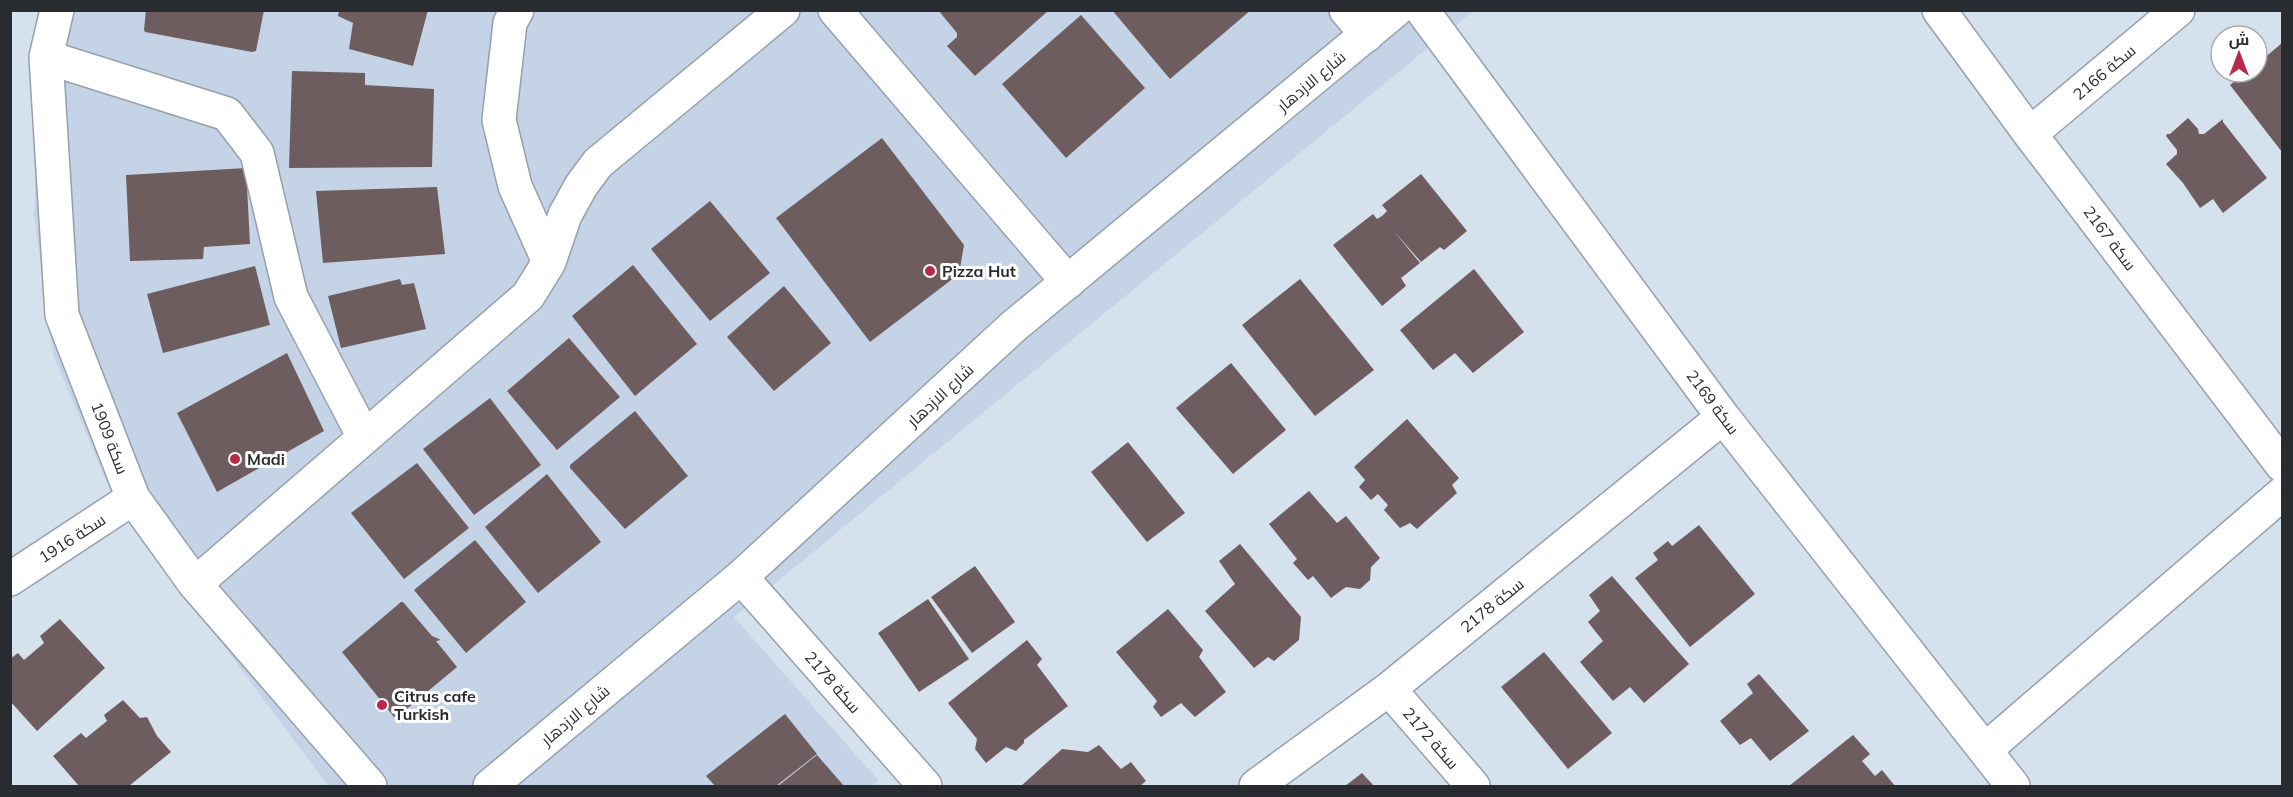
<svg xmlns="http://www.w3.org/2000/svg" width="2293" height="797" font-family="Mulish,Cairo,sans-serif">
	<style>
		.built { fill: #c4d3e5 }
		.building { fill: #6d5d5e }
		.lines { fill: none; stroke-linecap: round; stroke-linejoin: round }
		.street-casing { stroke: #96a0ac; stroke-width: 36 }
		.secondary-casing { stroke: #96a0ac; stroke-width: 36 }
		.street { stroke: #fff; stroke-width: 33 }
		.secondary { stroke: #fff; stroke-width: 33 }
		.poi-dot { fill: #b92849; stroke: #fff; stroke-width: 2 }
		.labels { text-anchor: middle; stroke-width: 6; stroke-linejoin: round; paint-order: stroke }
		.street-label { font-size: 16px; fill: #282c31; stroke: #fff }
		.poi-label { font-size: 16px; font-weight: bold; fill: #282c31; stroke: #fff; text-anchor: start }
	</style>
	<rect width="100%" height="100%" fill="#d6e1ee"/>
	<!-- built -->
	<path class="built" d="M 42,11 L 1473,11 L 734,617 L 879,781 L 872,786 L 328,786 L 113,497 L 53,354 L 34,215 Z"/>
	<!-- building -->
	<path class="building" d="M 146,10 L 264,10 L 256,51 L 252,52 L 145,32 L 144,30 Z
		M 339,10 L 428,10 L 413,66 L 349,49 L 353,23 L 338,16 Z
		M 938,10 L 1049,10 L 975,76 L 947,46 L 957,37 L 957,33 Z
		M 1112,10 L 1251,10 L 1170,79 Z
		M 1081,15 L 1145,88 L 1066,158 L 1002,84 Z
		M 2282,43 L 2282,152 L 2230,85 L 2246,72 L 2257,72 L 2257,64 Z
		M 292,71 L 365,73 L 365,85 L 434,89 L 432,167 L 289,168 Z
		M 2188,118 L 2198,129 L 2199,134 L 2204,134 L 2223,119 L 2223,122 L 2267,178 L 2223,213 L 2213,199 L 2200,208 L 2183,183 L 2166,164 L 2177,154 L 2177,150 L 2166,136 L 2167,134 L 2170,134 Z
		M 882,138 L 964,245 L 959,274 L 870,342 L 776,218 Z
		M 246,168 L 250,244 L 204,247 L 203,259 L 130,261 L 126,175 Z
		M 1421,174 L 1467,231 L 1444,250 L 1440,247 L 1421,262 L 1393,230 L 1420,263 L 1401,278 L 1406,286 L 1382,306 L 1333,245 L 1373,214 L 1377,219 L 1382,216 L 1387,211 L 1382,205 Z
		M 437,187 L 445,254 L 323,263 L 316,191 Z
		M 710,201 L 770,273 L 710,321 L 651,249 Z
		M 633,265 L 697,344 L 635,396 L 572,316 Z
		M 255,266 L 270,325 L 163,353 L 147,294 Z
		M 1474,269 L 1524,332 L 1473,373 L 1455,353 L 1433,370 L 1400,330 Z
		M 400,279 L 402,285 L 414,283 L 426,329 L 341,348 L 328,296 Z
		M 1300,279 L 1374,370 L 1315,416 L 1242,325 Z
		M 784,286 L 831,343 L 774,391 L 727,337 Z
		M 569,338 L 620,397 L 557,450 L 507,391 Z
		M 287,353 L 324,431 L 217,492 L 177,413 Z
		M 1231,363 L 1286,430 L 1233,474 L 1176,408 Z
		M 490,398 L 541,465 L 474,515 L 423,449 Z
		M 635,411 L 688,476 L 625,529 L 570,468 L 570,465 Z
		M 1407,419 L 1459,478 L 1452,485 L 1457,493 L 1417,529 L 1410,523 L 1400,528 L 1384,510 L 1388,505 L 1378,494 L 1371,500 L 1359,487 L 1365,480 L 1354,467 Z
		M 1128,442 L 1185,513 L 1147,542 L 1091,472 Z
		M 417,463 L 469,528 L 404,579 L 351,513 Z
		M 547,474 L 601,542 L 538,593 L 485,527 Z
		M 1309,491 L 1337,523 L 1346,516 L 1380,558 L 1371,567 L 1370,580 L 1360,589 L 1346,587 L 1331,598 L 1313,576 L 1308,580 L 1293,563 L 1297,559 L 1269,524 Z
		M 1699,525 L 1755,594 L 1690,647 L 1635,578 L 1658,560 L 1653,553 L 1668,541 L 1672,546 Z
		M 475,540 L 526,602 L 466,653 L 414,590 Z
		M 1240,544 L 1301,617 L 1299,640 L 1274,661 L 1268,657 L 1254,668 L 1205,611 L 1235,584 L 1219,561 Z
		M 975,566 L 1015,622 L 972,653 L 931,597 Z
		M 1612,576 L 1689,664 L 1644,703 L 1630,687 L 1613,701 L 1580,662 L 1603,641 L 1588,622 L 1600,611 L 1589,595 Z
		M 928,599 L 969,659 L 919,692 L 878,633 Z
		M 401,602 L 403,602 L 432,636 L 441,640 L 436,641 L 457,667 L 397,717 L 394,717 L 342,652 Z
		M 1168,609 L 1203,650 L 1199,657 L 1226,692 L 1195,717 L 1181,703 L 1161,717 L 1153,707 L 1157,701 L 1116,652 Z
		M 60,619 L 105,668 L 37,731 L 10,701 L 10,659 L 18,653 L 24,660 L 44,643 L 40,636 Z
		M 1027,640 L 1042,659 L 1037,665 L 1068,706 L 1024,740 L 1024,743 L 1016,751 L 1006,747 L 986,763 L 975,749 L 977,739 L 948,703 Z
		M 1544,652 L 1612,733 L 1568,769 L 1501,687 Z
		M 1759,674 L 1809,731 L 1770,761 L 1751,738 L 1740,745 L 1720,721 L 1753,693 L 1747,684 Z
		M 123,700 L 140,718 L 147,717 L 157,736 L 171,752 L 129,786 L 79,786 L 53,756 L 81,733 L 86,738 L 107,721 L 104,715 Z
		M 785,714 L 817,754 L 776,786 L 715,786 L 706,776 Z
		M 1853,735 L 1870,754 L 1862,761 L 1875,776 L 1882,770 L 1895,786 L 1789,786 Z
		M 1099,745 L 1121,769 L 1131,762 L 1146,781 L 1140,786 L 1021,786 L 1062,749 L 1088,752 Z
		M 817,755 L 844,786 L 778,786 Z
		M 1362,773 L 1374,786 L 1345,786 Z"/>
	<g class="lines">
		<defs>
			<path id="street" d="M 57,10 L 46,57 L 62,315 L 133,498 L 195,584 L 370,786
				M 517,10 L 510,23 L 499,120 L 515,186 L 549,262
				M 835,10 L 1068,282
				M 1346,10 L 1367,35
				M 1422,10 L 1723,417 L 2013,786
				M 1939,10 L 2030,134 L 2282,465
				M 46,57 L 227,114 L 257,153 L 291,297 L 364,437
				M 2030,134 L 2178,10
				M 741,577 L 925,786
				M 10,579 L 133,498
				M 195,584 L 528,296 L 549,262 L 565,215 L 581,186 L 598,163 L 783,10
				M 1389,689 L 1473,786
				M 1985,750 L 2282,494
				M 1256,786 L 1389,689 L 1723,417"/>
			<path id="secondary" d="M 490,786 L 741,577 L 1014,326 L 1396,10"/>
		</defs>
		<!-- street casing -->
		<use href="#street" class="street-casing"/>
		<!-- secondary casing -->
		<use href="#secondary" class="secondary-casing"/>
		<!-- street -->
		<use href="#street" class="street"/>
		<!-- secondary -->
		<use href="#secondary" class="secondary"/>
	</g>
	<!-- markers -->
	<g class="poi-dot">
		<circle cx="930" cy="271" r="6"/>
		<circle cx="235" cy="459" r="6"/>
		<circle cx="382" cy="705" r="6"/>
	</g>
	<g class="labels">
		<!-- street labels -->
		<g class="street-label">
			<text transform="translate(2104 72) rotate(-40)" y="6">سكة 2166</text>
			<text transform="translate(1311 81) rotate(-40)" y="6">شارع الازدهار</text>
			<text transform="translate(2110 238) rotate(53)" y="6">سكة 2167</text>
			<text transform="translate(940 395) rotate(-43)" y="6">شارع الازدهار</text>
			<text transform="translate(1713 402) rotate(53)" y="6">سكة 2169</text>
			<text transform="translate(110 438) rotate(69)" y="6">سكة 1909</text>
			<text transform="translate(72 538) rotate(-33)" y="6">سكة 1916</text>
			<text transform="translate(1492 605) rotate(-39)" y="6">سكة 2178</text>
			<text transform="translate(833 682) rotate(49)" y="6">سكة 2178</text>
			<text transform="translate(575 715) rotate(-40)" y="6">شارع الازدهار</text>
			<text transform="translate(1431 738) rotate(49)" y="6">سكة 2172</text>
		</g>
		<!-- poi labels -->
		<g class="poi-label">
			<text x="942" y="277">Pizza Hut</text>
			<text x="247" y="465">Madi</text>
			<text x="394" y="702">Citrus cafe<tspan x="394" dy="18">Turkish</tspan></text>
		</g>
	</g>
	<!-- border -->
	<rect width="2293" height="797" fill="none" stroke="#282c31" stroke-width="24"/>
	<!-- north arrow -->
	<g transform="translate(2239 54)"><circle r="28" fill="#ffffff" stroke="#a9abad" stroke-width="1.5"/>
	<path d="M0-4.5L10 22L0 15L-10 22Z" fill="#b92849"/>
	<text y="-9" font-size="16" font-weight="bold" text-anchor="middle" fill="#282c31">ش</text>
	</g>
</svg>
